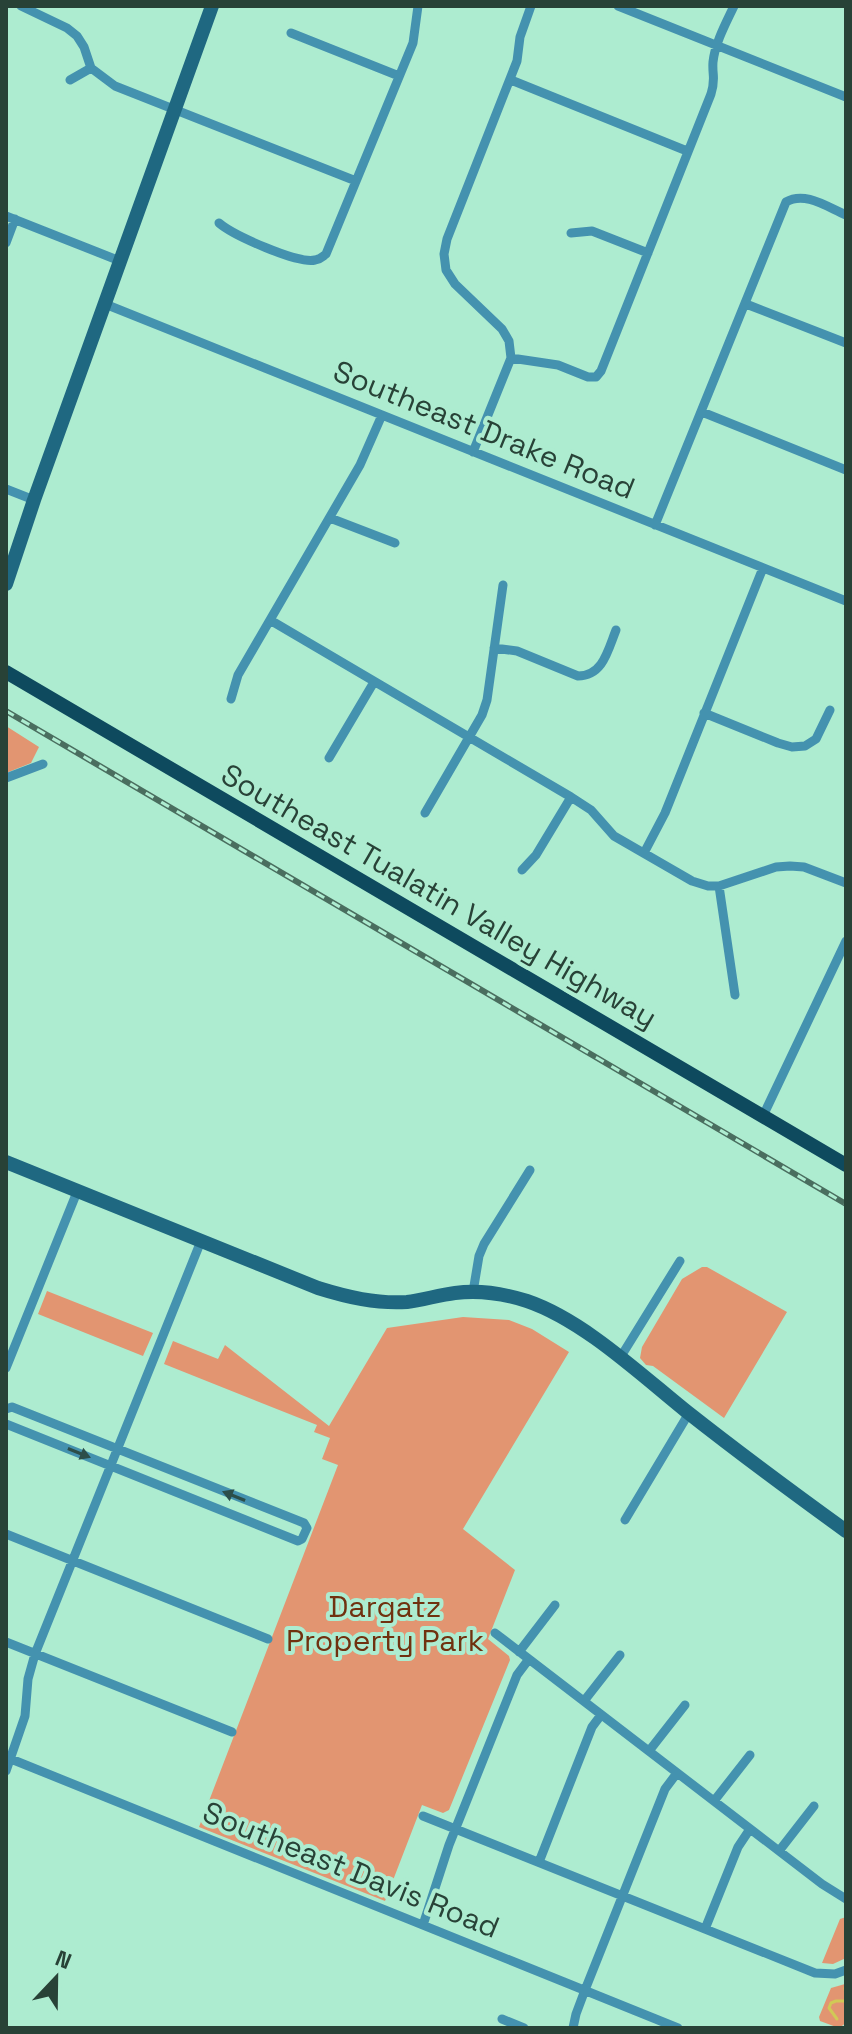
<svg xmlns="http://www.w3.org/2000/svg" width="852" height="2034" font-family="'Space Grotesk',sans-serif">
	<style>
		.green { fill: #e29571 }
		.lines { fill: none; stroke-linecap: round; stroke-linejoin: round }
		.stream { stroke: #d1c956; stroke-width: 3 }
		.street { stroke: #4492af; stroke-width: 9 }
		.secondary { stroke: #1f6881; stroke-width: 14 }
		.primary { stroke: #0e4a5e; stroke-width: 14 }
		.rail-casing { stroke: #4a6e5f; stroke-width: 6 }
		.rail { stroke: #adecd0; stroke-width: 3; stroke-dasharray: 9; stroke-linecap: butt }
		.oneway { fill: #2c4e49 }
		.labels { text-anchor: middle; stroke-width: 8; stroke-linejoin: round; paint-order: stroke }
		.street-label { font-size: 30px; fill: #284237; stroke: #adecd0 }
		.park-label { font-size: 30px; fill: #70310f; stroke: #adecd0 }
	</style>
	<rect width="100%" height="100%" fill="#adecd0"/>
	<!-- green -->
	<path class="green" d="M 6,726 L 39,747 L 31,763 L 6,773 Z
		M 702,1267 L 707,1267 L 787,1312 L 724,1418 L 653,1366 L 646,1365 L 640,1358 L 642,1347 L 682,1279 Z
		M 47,1291 L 153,1333 L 143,1356 L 38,1314 Z
		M 463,1317 L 509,1320 L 532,1329 L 569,1352 L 463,1529 L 515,1570 L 488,1639 L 509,1656 L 510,1660 L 449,1810 L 443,1813 L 422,1805 L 385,1901 L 199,1827 L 338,1465 L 322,1459 L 330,1438 L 314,1432 L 317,1425 L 164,1364 L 173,1341 L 218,1359 L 225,1345 L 329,1426 L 387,1328 Z
		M 846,1917 L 846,1958 L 833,1964 L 822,1963 L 840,1919 Z
		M 845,1984 L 846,2023 L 839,2028 L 820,2021 L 819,2017 L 831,1988 Z"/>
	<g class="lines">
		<!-- stream -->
		<path class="stream" d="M 845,1988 L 846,1995
			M 837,2019 L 829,2008 L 831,2003 L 836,2001 L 846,2001"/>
		<!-- street -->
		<path class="street" d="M 21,6 L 67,28 L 77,36 L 84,47 L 91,68 L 115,86 L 356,181
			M 618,6 L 846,97
			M 291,33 L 399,76
			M 70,80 L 91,68
			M 511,80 L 687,151
			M 6,216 L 120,261
			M 219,223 C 233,235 297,264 315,260 C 321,259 321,258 326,254 L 413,43 L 418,6
			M 571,233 L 592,231 L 648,253
			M 6,243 L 15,219
			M 105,304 L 846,601
			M 746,304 L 846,343
			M 511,358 L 558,365 L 588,377 L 596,377 L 601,371 L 711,94 C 716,78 712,76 713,62 C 715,43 726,23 734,6
			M 702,412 L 846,470
			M 473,452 L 511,358 L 509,341 L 502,329 L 455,284 L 446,270 L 444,254 L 447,239 L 517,61 L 520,37 L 531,6
			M 6,489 L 34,500
			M 330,518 L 395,543
			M 655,525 L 786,202 C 805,191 827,207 846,215
			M 270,620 L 571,797 L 591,810 L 614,836 L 692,881 L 708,886 L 719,886 L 776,867 L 790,866 L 804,867 L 846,883
			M 494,648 L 517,651 L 578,676 C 603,676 608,650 616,630
			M 231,699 L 238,675 L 360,465 L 382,415
			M 704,713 L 778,743 L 792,747 L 805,746 L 816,739 L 830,710
			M 329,758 L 374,682
			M 6,778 L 43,764
			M 425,813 L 482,715 L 487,700 L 503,585
			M 644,853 L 665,813 L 763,568
			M 522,870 L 536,855 L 571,797
			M 719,886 L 735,995
			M 763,1116 L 846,941
			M 473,1292 L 479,1256 L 484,1244 L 530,1170
			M 620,1358 L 680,1261
			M 6,1368 L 77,1192
			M 6,1409 L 12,1407 L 304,1523 L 307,1528 L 302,1539 L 298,1541 L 6,1424
			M 625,1520 L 689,1413
			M 6,1534 L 268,1639
			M 495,1633 L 779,1851 L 822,1884 L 846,1899
			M 6,1642 L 232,1732
			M 519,1652 L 555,1605
			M 584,1701 L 620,1655
			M 649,1751 L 685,1705
			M 6,1757 L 678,2028
			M 6,1771 L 25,1716 L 28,1679 L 35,1654 L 201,1241
			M 714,1801 L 750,1755
			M 423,1816 L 815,1973 L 835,1974 L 846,1970
			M 779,1851 L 814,1806
			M 539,1862 L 592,1727 L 601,1715
			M 423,1925 L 449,1845 L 517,1675 L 529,1659
			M 705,1929 L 738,1847 L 750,1829
			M 502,2019 L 524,2028
			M 573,2028 L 576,2014 L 585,1990 L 665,1789 L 677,1773"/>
		<!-- secondary -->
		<path class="secondary" d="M 6,584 L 34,500 L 212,6
			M 6,1162 L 318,1288 C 347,1297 376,1304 407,1302 C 423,1300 439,1295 455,1293 C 478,1290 505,1294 527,1301 C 583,1320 640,1374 686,1411 C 738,1452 792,1492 846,1531"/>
		<!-- primary -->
		<path class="primary" d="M 6,672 L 846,1165"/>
		<defs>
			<path id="rail" d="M 6,711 L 846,1204"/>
		</defs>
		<!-- rail casing -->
		<use href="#rail" class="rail-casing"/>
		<!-- rail -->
		<use href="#rail" class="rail"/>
	</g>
	<!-- one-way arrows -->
	<defs><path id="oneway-solid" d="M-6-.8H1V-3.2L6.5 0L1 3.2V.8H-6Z" transform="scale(2)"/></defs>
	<g class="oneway">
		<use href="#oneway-solid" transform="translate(79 1453) rotate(22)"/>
		<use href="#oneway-solid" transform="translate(234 1496) rotate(-158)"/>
	</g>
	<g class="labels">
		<!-- street labels -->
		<g class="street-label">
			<text transform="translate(484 430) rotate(22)" y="10">Southeast Drake Road</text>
			<text transform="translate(439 896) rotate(30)" y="10">Southeast Tualatin Valley Highway</text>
			<text transform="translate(351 1870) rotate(22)" y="10">Southeast Davis Road</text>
		</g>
		<!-- park labels -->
		<g class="park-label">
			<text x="385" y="1617">Dargatz<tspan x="385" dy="34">Property Park</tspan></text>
		</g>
	</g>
	<!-- border -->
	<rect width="852" height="2034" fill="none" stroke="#284237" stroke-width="16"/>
	<!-- north arrow -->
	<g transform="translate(56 1978) rotate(22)" stroke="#adecd0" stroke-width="6" paint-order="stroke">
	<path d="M0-6L14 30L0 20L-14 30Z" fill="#284237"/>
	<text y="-12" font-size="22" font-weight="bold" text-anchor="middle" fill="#284237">N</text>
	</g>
</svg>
